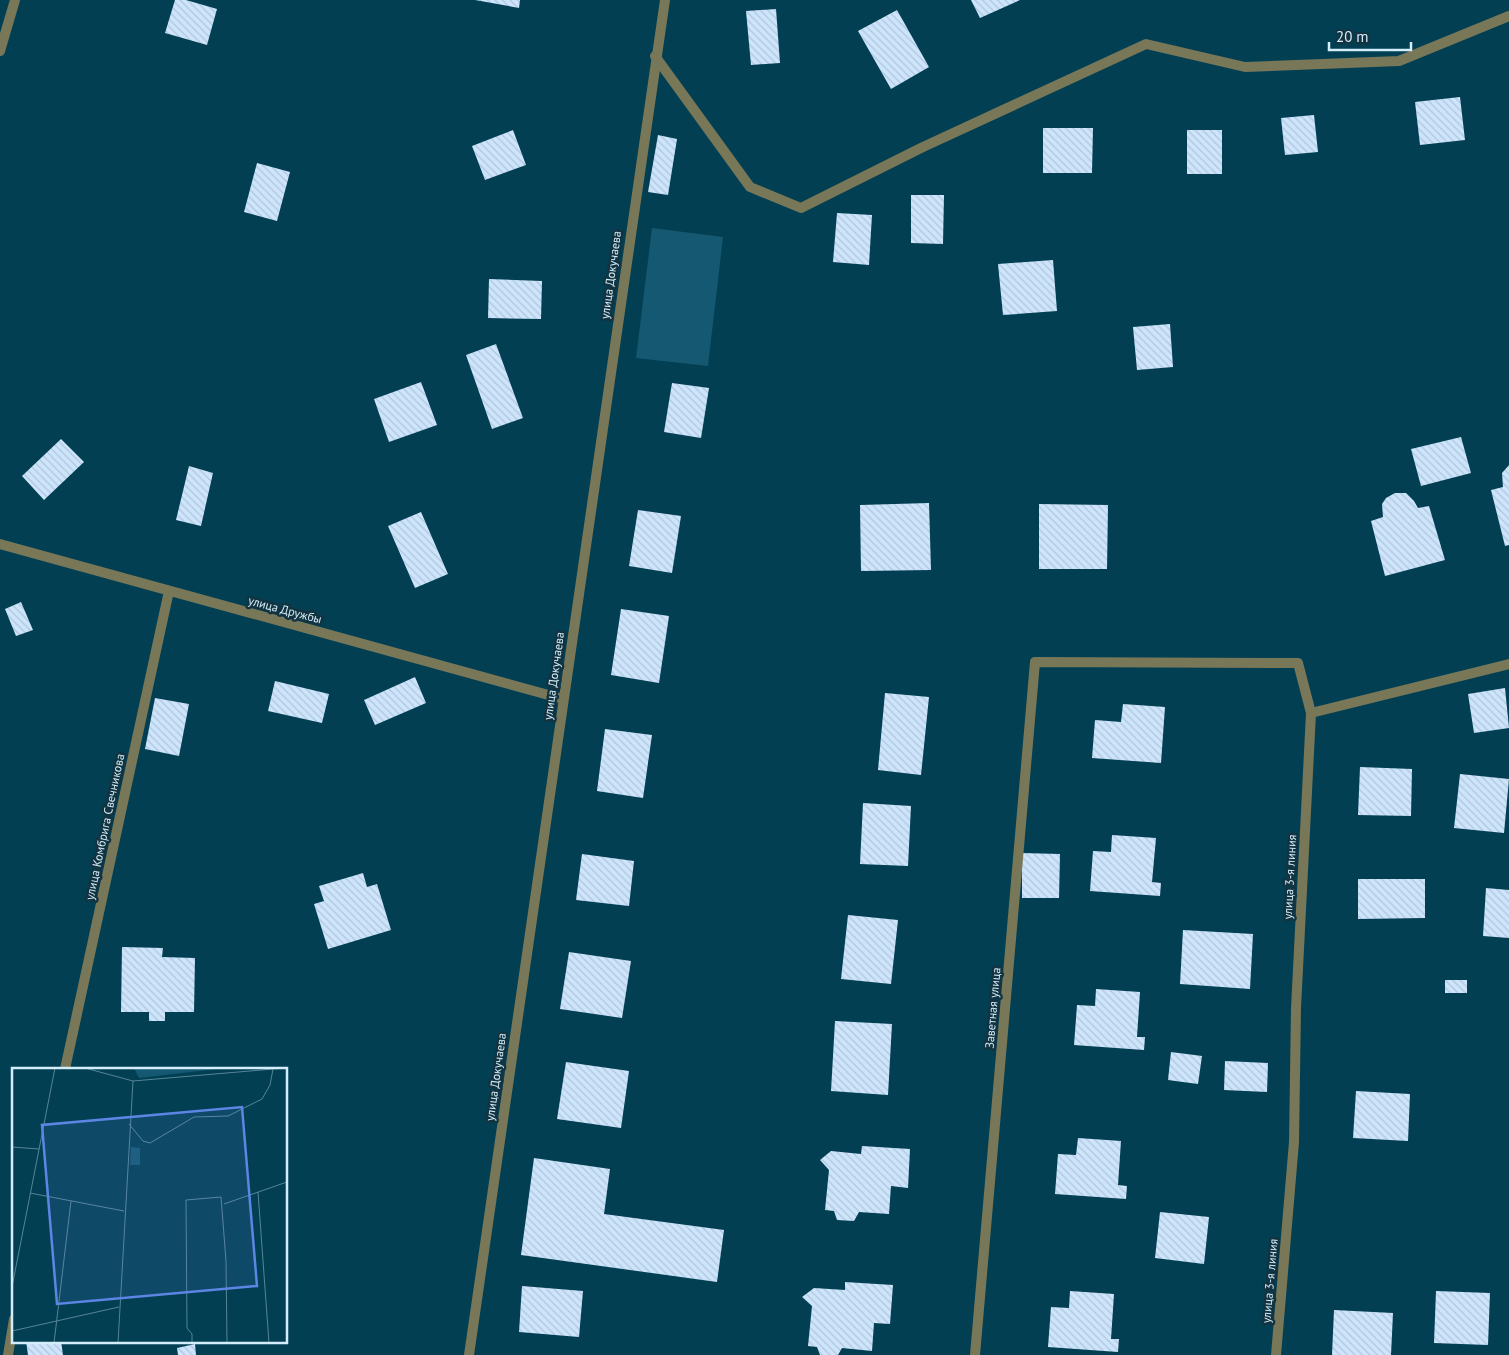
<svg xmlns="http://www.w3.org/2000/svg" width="1509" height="1355" font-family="'PT Sans',sans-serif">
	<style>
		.pitch { fill: #145971 }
		.building { fill: url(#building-back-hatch) }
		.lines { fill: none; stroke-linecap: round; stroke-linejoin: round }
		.service { stroke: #787758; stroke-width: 10 }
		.minor { stroke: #787758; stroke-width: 10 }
		.labels { text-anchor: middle; stroke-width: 5; stroke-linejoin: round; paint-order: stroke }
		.street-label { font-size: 12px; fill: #d3eefa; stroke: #143340 }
		.inset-road { fill: none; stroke: #568596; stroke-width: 1 }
		.view { fill: #5d86e4; fill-opacity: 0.15; stroke: #5d86e4; stroke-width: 2.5 }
		.inset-edge { fill: none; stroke: #d3eefa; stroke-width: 2.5 }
	</style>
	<defs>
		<pattern id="building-back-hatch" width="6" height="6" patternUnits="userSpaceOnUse" patternTransform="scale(1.25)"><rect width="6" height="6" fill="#cde5fc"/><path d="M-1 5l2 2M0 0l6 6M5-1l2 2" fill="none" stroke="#b1c5d9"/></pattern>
	</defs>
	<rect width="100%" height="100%" fill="#023f53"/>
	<!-- pitch -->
	<path class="pitch" d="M 652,228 L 723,237 L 708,366 L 636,358 Z"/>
	<!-- building -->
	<path class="building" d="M 175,0 L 186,0 L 217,9 L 207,45 L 165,33 Z
		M 475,0 L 520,0 L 519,8 Z
		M 971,0 L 1020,0 L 980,18 Z
		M 776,9 L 780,63 L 751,65 L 746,11 Z
		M 897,10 L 929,67 L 891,89 L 858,31 Z
		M 1460,97 L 1465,140 L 1420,145 L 1415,102 Z
		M 1314,115 L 1318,152 L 1285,155 L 1281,118 Z
		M 1043,128 L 1093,128 L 1092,173 L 1043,173 Z
		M 513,130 L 526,165 L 485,180 L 472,146 Z
		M 1187,130 L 1222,130 L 1222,174 L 1187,174 Z
		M 658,135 L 677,139 L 668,195 L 648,192 Z
		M 257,163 L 290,172 L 277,221 L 244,212 Z
		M 911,195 L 944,195 L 943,244 L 911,243 Z
		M 837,213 L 872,215 L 869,265 L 833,262 Z
		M 1053,260 L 1057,311 L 1003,315 L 998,264 Z
		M 489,279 L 542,281 L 541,319 L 488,318 Z
		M 1170,324 L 1173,367 L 1137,370 L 1133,327 Z
		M 496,344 L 523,418 L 492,429 L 466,355 Z
		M 421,382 L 437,425 L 389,442 L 374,399 Z
		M 672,383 L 709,388 L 701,438 L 664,432 Z
		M 1461,437 L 1471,473 L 1421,486 L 1411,449 Z
		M 61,439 L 84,462 L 44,500 L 22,476 Z
		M 1509,465 L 1509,545 L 1505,546 L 1491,490 L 1503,487 L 1502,473 Z
		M 189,466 L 213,473 L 201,526 L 176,520 Z
		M 1395,493 L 1406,493 L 1414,501 L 1418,508 L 1429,506 L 1445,560 L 1385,576 L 1371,521 L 1383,517 L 1382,504 L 1386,498 Z
		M 929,503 L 931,570 L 861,571 L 860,505 Z
		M 1039,504 L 1108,505 L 1107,569 L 1039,569 Z
		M 638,510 L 681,516 L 672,573 L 629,566 Z
		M 421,512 L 448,574 L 415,588 L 388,526 Z
		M 21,602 L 33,630 L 16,636 L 5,609 Z
		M 621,609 L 669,616 L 659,683 L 611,675 Z
		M 415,677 L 426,703 L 375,725 L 364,700 Z
		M 275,681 L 329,694 L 322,723 L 268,711 Z
		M 1505,688 L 1509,728 L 1474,733 L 1468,694 Z
		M 885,693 L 929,697 L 921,775 L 878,770 Z
		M 155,698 L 189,704 L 179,756 L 145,749 Z
		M 1123,704 L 1165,707 L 1161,763 L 1092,758 L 1095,720 L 1121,722 Z
		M 605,729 L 652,735 L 643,798 L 597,791 Z
		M 1360,767 L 1412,769 L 1411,816 L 1358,815 Z
		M 1460,774 L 1509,779 L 1504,833 L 1454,828 Z
		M 863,803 L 911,806 L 908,866 L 860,864 Z
		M 1112,835 L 1156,838 L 1152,882 L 1161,883 L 1160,896 L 1090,891 L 1093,851 L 1111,852 Z
		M 1022,853 L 1060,854 L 1059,898 L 1022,898 Z
		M 582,854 L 634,861 L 629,906 L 576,900 Z
		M 363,873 L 367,887 L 377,884 L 391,930 L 328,949 L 314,904 L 324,901 L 319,886 Z
		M 1358,879 L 1425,879 L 1425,918 L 1358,919 Z
		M 1486,888 L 1509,890 L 1509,938 L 1483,936 Z
		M 848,915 L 898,920 L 891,984 L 841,979 Z
		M 1183,930 L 1253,934 L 1250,989 L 1180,984 Z
		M 122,947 L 163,948 L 162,957 L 195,958 L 194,1012 L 165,1012 L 165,1021 L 149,1021 L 149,1012 L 121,1012 Z
		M 569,952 L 631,961 L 622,1018 L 560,1009 Z
		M 1445,980 L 1467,980 L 1467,993 L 1445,993 Z
		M 1096,989 L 1140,992 L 1137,1037 L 1145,1037 L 1144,1050 L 1074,1045 L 1077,1005 L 1095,1006 Z
		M 835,1021 L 892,1024 L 888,1095 L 831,1091 Z
		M 1171,1052 L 1202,1056 L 1198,1084 L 1168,1080 Z
		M 1225,1061 L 1268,1063 L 1267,1092 L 1224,1090 Z
		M 566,1062 L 629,1071 L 621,1128 L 557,1119 Z
		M 1356,1091 L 1410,1094 L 1408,1141 L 1353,1138 Z
		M 1078,1138 L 1121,1141 L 1118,1185 L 1127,1186 L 1126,1199 L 1055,1194 L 1058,1154 L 1076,1155 Z
		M 862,1146 L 910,1149 L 908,1188 L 891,1186 L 889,1214 L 859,1212 L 854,1221 L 837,1220 L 834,1211 L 825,1210 L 829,1170 L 820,1160 L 831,1151 L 861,1154 Z
		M 534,1158 L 610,1169 L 604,1214 L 724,1230 L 717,1282 L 521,1255 Z
		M 1160,1212 L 1209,1217 L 1204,1264 L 1155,1258 Z
		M 845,1282 L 893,1285 L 890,1324 L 874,1323 L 872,1351 L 842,1348 L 838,1355 L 820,1355 L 817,1347 L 808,1346 L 812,1306 L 802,1297 L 814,1288 L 845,1290 Z
		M 522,1286 L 583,1291 L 579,1337 L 519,1332 Z
		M 1070,1291 L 1114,1294 L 1111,1339 L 1119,1339 L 1118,1352 L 1048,1347 L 1051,1307 L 1069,1308 Z
		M 1436,1291 L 1490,1293 L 1488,1345 L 1434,1343 Z
		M 1334,1310 L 1393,1313 L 1391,1355 L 1332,1355 Z
		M 26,1341 L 61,1341 L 63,1355 L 28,1355 Z
		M 195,1344 L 196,1355 L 178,1355 L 177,1348 Z"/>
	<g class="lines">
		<!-- service -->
		<path class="service" d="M 655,56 L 750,187 L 801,208 L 923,147 L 1146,44 L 1245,67 L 1399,61 L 1509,16
			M 1311,713 L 1509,664"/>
		<!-- minor -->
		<path class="minor" d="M 0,51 L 15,0
			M 0,544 L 563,699
			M 65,1069 L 169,591
			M 8,1355 L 14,1319
			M 469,1355 L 665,0
			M 975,1355 L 1035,662 L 1298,663 L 1311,713 L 1296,1008 L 1294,1142 L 1276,1355"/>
	</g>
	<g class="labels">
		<!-- street labels -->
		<g class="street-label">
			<text transform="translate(611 275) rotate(-82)" y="4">улица Докучаева</text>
			<text transform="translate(285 610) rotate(15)" y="4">улица Дружбы</text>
			<text transform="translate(554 676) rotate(-82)" y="4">улица Докучаева</text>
			<text transform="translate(105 827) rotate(-78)" y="4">улица Комбрига Свечникова</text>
			<text transform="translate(1290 877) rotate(-87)" y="4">улица 3-я линия</text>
			<text transform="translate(993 1008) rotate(-85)" y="4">Заветная улица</text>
			<text transform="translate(496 1077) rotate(-82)" y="4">улица Докучаева</text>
			<text transform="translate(1270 1281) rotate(-85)" y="4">улица 3-я линия</text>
		</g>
	</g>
	<!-- overview -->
	<g transform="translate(12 1068)">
		<rect width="275" height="275" fill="#023f53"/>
		<path d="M 122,0 L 213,0 L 127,10 Z" fill="#145971"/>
		<path d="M 119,79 L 128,80 L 128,97 L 118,97 Z" fill="#145971"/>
		<path class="inset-road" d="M 73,0 L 121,13 L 273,0M 117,56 L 131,73 L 138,75 L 182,49 L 216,48 L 250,31 L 258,17 L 261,1M 0,79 L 27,81M 246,124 L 257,275M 18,125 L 112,143M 212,136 L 275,114M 0,219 L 43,0M 0,263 L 107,239M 42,275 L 59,133M 106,275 L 121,13M 180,275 L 180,266 L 175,260 L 174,132 L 209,129 L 214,193 L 215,275"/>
		<path class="view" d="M 230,39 L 245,218 L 45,236 L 30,57 Z"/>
		<rect width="275" height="275" class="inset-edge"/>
	</g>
	<!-- scale -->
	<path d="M1329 42v8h82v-8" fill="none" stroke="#d3eefa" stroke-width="2.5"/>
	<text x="1336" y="42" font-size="15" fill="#d3eefa" stroke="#143340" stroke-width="4" paint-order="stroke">20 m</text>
</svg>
